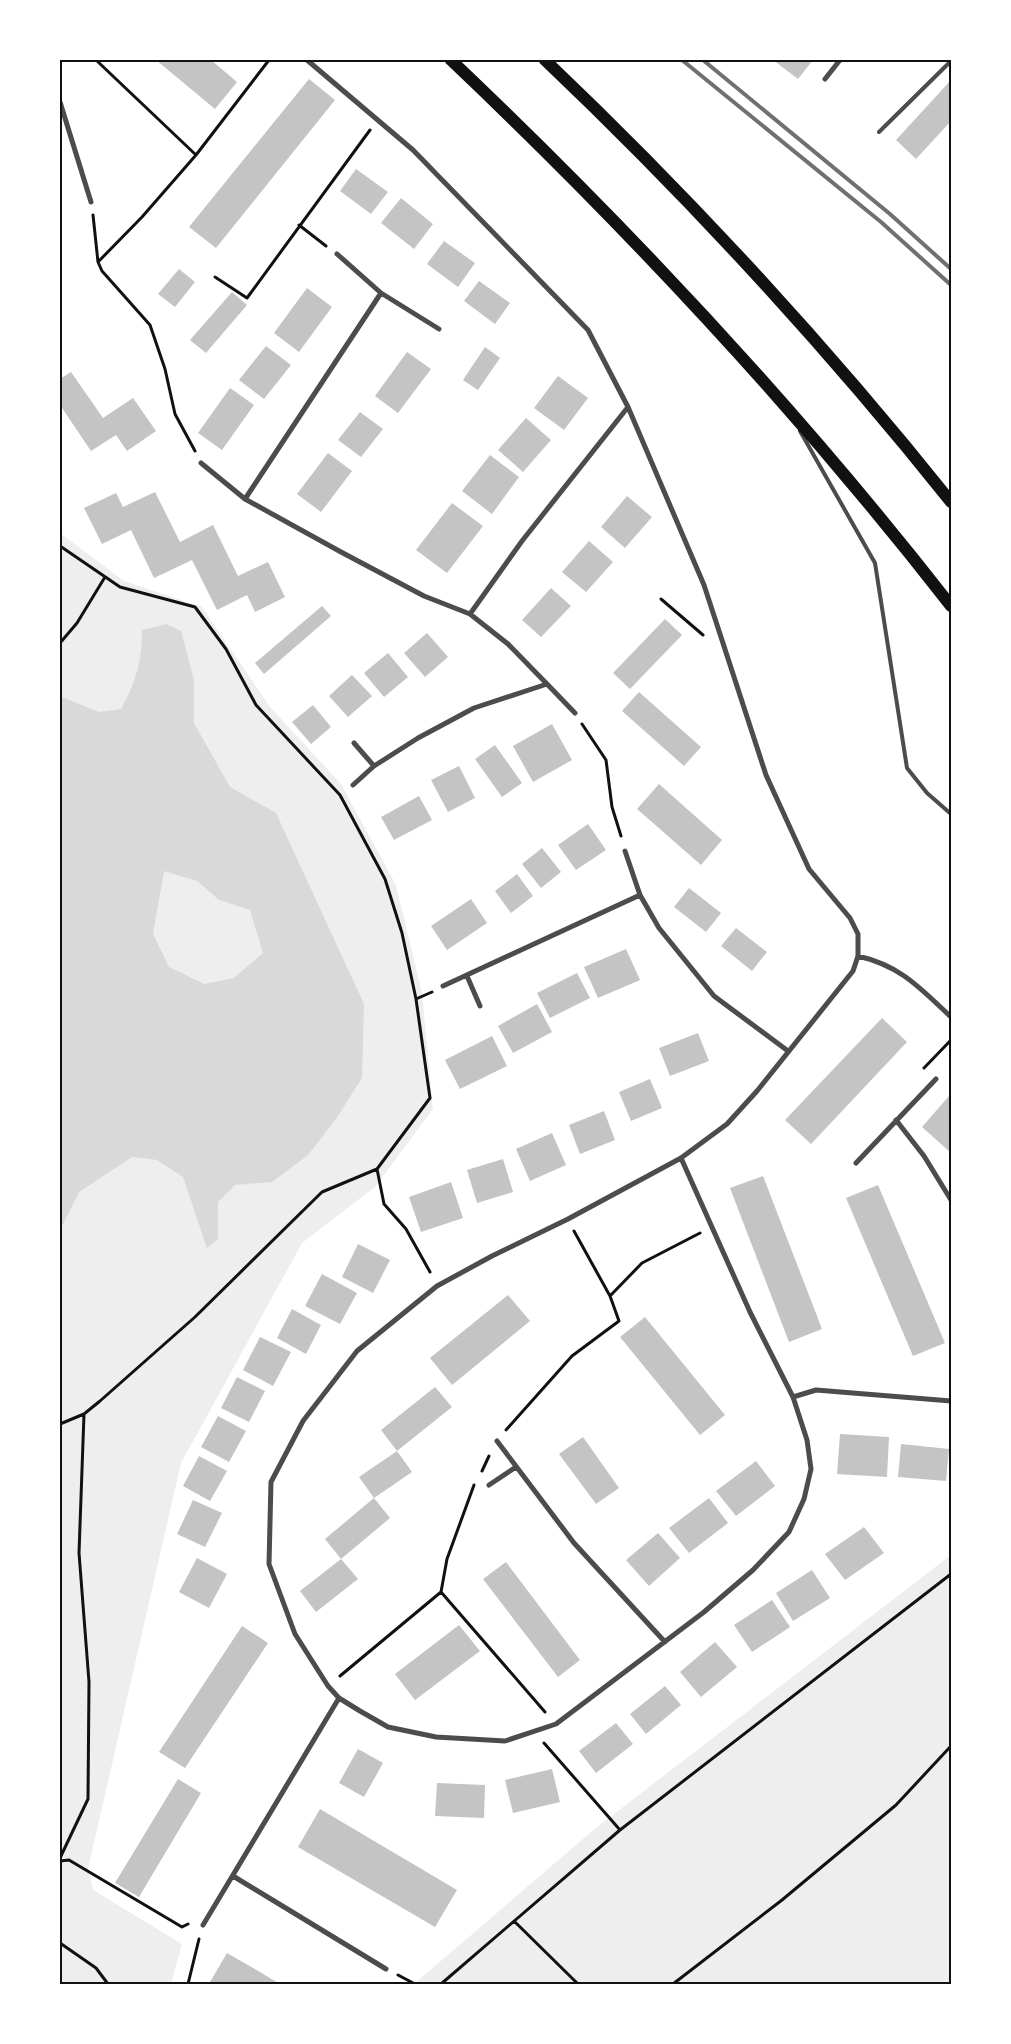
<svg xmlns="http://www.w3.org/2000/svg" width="1011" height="2044" font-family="'Alegreya Sans',sans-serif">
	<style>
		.green { fill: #eee }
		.water { fill: #d9d9d9; fill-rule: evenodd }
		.building { fill: #c4c4c4 }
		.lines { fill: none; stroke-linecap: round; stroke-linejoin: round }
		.path { stroke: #111; stroke-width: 3 }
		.service { stroke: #4c4c4c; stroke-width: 4 }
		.minor { stroke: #4c4c4c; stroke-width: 5 }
		.primary { stroke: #111; stroke-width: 12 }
		.rail { stroke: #707070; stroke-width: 4 }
		.neatline { fill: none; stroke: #111; stroke-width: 2 }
	</style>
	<rect width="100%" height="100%" fill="#fff"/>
	<!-- green -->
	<path class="green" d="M 60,533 L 124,581 L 202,607 L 270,707 L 341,784 L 396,885 L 422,993 L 433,1109 L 375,1187 L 302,1243 L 181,1463 L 88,1869 L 93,1890 L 182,1944 L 171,1984 L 60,1984 Z
		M 951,1555 L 951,1984 L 414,1984 L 597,1827 Z"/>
	<!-- water -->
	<path class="water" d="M 166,624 L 181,631 L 194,680 L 194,723 L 230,787 L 276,813 L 364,1004 L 362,1078 L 336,1119 L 308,1155 L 272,1182 L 235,1185 L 218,1202 L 218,1239 L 207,1248 L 183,1177 L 157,1160 L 132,1157 L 79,1192 L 60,1230 L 60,696 L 99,712 L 121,709 C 136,682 142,661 142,630 ZM 164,871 L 197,881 L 219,900 L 250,910 L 263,953 L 234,978 L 204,984 L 169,967 L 153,934 Z"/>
	<!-- building -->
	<path class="building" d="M 156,60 L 211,60 L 237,82 L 215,109 Z
		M 773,60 L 813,60 L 798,79 Z
		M 309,79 L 335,100 L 216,248 L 189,227 Z
		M 951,80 L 951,121 L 916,159 L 896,140 Z
		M 356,169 L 388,192 L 371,214 L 340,191 Z
		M 401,198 L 433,224 L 414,249 L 381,223 Z
		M 444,241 L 475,263 L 458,287 L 427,264 Z
		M 179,269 L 195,282 L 175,307 L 158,294 Z
		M 479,281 L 510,303 L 495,324 L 464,301 Z
		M 307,288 L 332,307 L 299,352 L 274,333 Z
		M 232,292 L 247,305 L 206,353 L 190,340 Z
		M 266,346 L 291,365 L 264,399 L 239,380 Z
		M 485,347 L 500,358 L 478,390 L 463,380 Z
		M 407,352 L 431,369 L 398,413 L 375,396 Z
		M 71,372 L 103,418 L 133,398 L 156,431 L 127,451 L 116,435 L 91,451 L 60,405 L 60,379 Z
		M 558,376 L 588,398 L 564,430 L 534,408 Z
		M 230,388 L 254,405 L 222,450 L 198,433 Z
		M 360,412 L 383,429 L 361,457 L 338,440 Z
		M 526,418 L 551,440 L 523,472 L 498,450 Z
		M 328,453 L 352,471 L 321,512 L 297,494 Z
		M 490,455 L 519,477 L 492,514 L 462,491 Z
		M 155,492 L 180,542 L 213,525 L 238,576 L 268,562 L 285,597 L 255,612 L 247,595 L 217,610 L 192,560 L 154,578 L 131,530 L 102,544 L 84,508 L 116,493 L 123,507 Z
		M 627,496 L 652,517 L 625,548 L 601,527 Z
		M 452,503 L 483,526 L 447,573 L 416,550 Z
		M 589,541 L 613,562 L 586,592 L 562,572 Z
		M 551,588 L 571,606 L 541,637 L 522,620 Z
		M 322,606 L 331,616 L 264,674 L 255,663 Z
		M 665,619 L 682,635 L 630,689 L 613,673 Z
		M 427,633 L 448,657 L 425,677 L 404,653 Z
		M 388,653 L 408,677 L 384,697 L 364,673 Z
		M 352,675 L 372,696 L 348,717 L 329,696 Z
		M 639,692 L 701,747 L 684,766 L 622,711 Z
		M 313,705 L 331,727 L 311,744 L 292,722 Z
		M 552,724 L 572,760 L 533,782 L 513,746 Z
		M 495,745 L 522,783 L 502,797 L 475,759 Z
		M 459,766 L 475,798 L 448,812 L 431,780 Z
		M 659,784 L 722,840 L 701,865 L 637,809 Z
		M 419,796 L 432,820 L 394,840 L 381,817 Z
		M 588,824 L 606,850 L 576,870 L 558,845 Z
		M 542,848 L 561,872 L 541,888 L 522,864 Z
		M 517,874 L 533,896 L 511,913 L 495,891 Z
		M 689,888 L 721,913 L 706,932 L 674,907 Z
		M 471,899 L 487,923 L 447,950 L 431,926 Z
		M 736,928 L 767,952 L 752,971 L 721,946 Z
		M 626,949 L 640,980 L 598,998 L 584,967 Z
		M 577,973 L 590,998 L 550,1018 L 537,993 Z
		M 537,1004 L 552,1032 L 513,1053 L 498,1026 Z
		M 882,1018 L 907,1042 L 811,1144 L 785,1120 Z
		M 698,1033 L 709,1061 L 670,1076 L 659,1048 Z
		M 492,1036 L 507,1066 L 460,1089 L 445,1060 Z
		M 650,1079 L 662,1108 L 631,1121 L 619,1092 Z
		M 949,1096 L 951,1098 L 951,1153 L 922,1127 Z
		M 604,1111 L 615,1140 L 580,1154 L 569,1125 Z
		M 552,1133 L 566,1165 L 530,1181 L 516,1149 Z
		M 503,1159 L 513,1192 L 477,1203 L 467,1170 Z
		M 763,1176 L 822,1329 L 789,1342 L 730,1188 Z
		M 451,1182 L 463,1218 L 421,1232 L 409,1197 Z
		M 878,1185 L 945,1343 L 913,1356 L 846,1198 Z
		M 358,1244 L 390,1260 L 373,1293 L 342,1277 Z
		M 322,1274 L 357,1293 L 340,1324 L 305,1306 Z
		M 508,1295 L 530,1321 L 452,1385 L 430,1358 Z
		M 292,1309 L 321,1325 L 306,1354 L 277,1338 Z
		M 645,1317 L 725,1415 L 700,1435 L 620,1337 Z
		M 260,1337 L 291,1352 L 273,1386 L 243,1370 Z
		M 237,1377 L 265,1391 L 249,1422 L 221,1408 Z
		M 435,1387 L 452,1407 L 397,1451 L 381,1430 Z
		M 218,1416 L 246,1431 L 229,1462 L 201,1447 Z
		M 840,1434 L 889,1437 L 887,1477 L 837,1474 Z
		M 583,1437 L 619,1488 L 596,1504 L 559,1454 Z
		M 901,1444 L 949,1449 L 946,1481 L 898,1477 Z
		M 397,1451 L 412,1472 L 374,1498 L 390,1518 L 341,1559 L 325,1539 L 374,1498 L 359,1477 Z
		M 199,1456 L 227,1471 L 210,1501 L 183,1486 Z
		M 756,1461 L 775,1486 L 736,1516 L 716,1491 Z
		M 709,1498 L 728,1523 L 689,1553 L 669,1528 Z
		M 193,1500 L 222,1513 L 205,1547 L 177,1534 Z
		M 864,1527 L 884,1553 L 845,1580 L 825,1554 Z
		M 658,1533 L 680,1558 L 649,1586 L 626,1560 Z
		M 197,1558 L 227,1574 L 209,1608 L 179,1592 Z
		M 341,1559 L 358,1579 L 316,1612 L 300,1591 Z
		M 506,1562 L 580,1660 L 558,1677 L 483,1579 Z
		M 812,1570 L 830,1598 L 793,1621 L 776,1593 Z
		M 772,1600 L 790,1627 L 752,1652 L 734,1625 Z
		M 459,1625 L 480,1651 L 415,1700 L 395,1674 Z
		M 242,1626 L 268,1643 L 185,1768 L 159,1752 Z
		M 715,1642 L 737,1667 L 701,1697 L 680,1672 Z
		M 665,1686 L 681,1705 L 646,1734 L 630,1714 Z
		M 616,1723 L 633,1744 L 596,1773 L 579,1751 Z
		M 358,1749 L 383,1763 L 364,1797 L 339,1783 Z
		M 552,1769 L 560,1802 L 513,1813 L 505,1780 Z
		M 178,1779 L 201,1793 L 139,1897 L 115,1883 Z
		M 437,1783 L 485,1785 L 484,1818 L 435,1816 Z
		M 320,1809 L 457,1890 L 435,1927 L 298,1847 Z
		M 227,1953 L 248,1965 L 280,1984 L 214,1984 L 210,1982 Z"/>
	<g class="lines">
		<!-- path -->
		<path class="path" d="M 96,60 L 196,155 L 142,217 L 98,262
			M 196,155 L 269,60
			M 93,215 L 98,262 L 102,271 L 150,325 L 165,369 L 175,414 L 195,451
			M 299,225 L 326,246
			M 215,277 L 247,298 L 370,130
			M 60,546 L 120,587 L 195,607 L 226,649 L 256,705 L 340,795 L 385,879 L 402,933 L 416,999 L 430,1098 L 377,1169 L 322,1192 L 195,1317 L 100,1401 L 84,1414 L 60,1424
			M 661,599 L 703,635
			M 60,643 L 77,623 L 105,577
			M 582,724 L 606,760 L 612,807 L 621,836
			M 416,999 L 432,992
			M 924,1068 L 951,1040
			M 377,1169 L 384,1204 L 406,1229 L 430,1272
			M 610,1296 L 642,1263 L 700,1233
			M 506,1430 L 572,1356 L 619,1321 L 610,1296 L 574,1231
			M 482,1471 L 489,1456
			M 441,1592 L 545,1712
			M 340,1676 L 441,1592 L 447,1559 L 474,1485
			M 544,1743 L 620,1830
			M 60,1858 L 88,1799 L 89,1682 L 79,1553 L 84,1414
			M 60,1861 L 69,1860 L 182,1927 L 188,1924
			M 514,1921 L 578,1984
			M 60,1943 L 96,1968 L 108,1984
			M 398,1975 L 415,1984
			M 188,1984 L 199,1939
			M 441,1984 L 620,1830 L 951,1574
			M 673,1984 L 782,1900 L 896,1805 L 951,1746"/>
		<!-- service -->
		<path class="service" d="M 879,132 L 951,61
			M 800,431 L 875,563 L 907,768 L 927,793 L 951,814"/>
		<!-- minor -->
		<path class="minor" d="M 307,60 L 413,150 L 588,330 L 628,407 L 704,585 L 766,775 L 809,869 L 850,918 L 858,934 L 858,956 L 853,971 L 757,1091 L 727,1124 L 681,1158 L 568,1219 L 492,1256 L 437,1286 L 357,1351 L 303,1421 L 271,1482 L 269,1564 L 295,1634 L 328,1686 L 339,1698 L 360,1711 L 388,1727 L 436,1737 L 505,1741 L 556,1724 L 704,1612 L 753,1570 L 789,1532 L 804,1499 L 811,1469 L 807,1440 L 793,1397 L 750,1312 L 681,1158
			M 825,79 L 840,60
			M 60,102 L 91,202
			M 337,254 L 381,293
			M 201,463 L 245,499 L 341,552 L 424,596 L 470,614 L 522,541 L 628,407
			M 245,499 L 381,293 L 439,329
			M 547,684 L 575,713
			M 354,743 L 374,766
			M 353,785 L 374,766 L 418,738 L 474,708 L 547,684 L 508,644 L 470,614
			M 625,851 L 640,895 L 659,928 L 714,996 L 788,1051
			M 858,956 C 901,966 920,988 951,1017
			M 467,976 L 480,1006
			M 443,986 L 640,895
			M 896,1120 L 924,1156 L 951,1200
			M 856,1163 L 936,1079
			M 793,1397 L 816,1390 L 951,1401
			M 497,1441 L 574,1543 L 665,1642
			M 489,1485 L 516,1467
			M 233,1876 L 386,1969
			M 203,1925 L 339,1698"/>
		<!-- primary -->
		<path class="primary" d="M 451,60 C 630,230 799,411 951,606
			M 545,60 C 689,197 827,347 951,502"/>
		<!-- rail -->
		<path class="rail" d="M 682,60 L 881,222 L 951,285
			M 703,60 L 890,214 L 951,269"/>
	</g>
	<!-- border -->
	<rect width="1011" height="2044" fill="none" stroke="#ffffff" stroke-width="122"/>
	<rect x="61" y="61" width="889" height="1922" class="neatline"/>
</svg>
